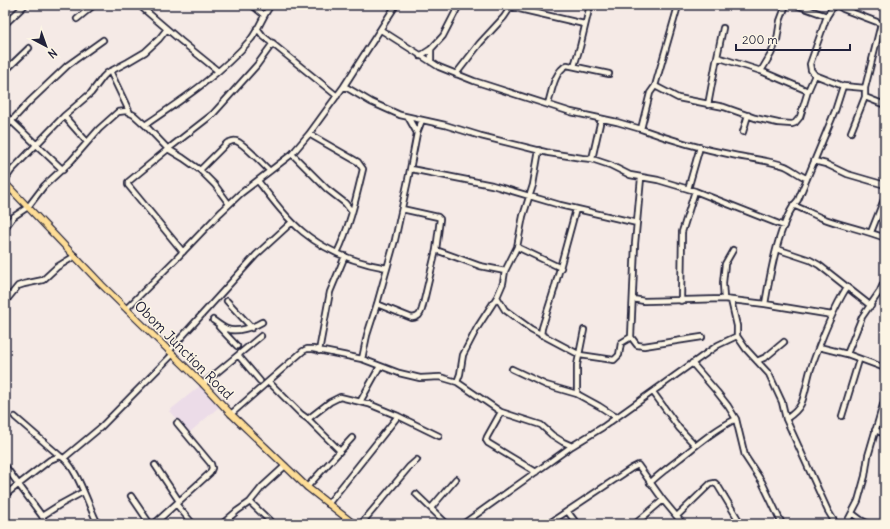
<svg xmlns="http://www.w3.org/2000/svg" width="890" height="529" font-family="Delius,sans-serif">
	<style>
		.built { fill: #ecdce8 }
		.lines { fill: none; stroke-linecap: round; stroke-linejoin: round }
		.minor-casing { stroke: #22223b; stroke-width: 8 }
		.major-casing { stroke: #22223b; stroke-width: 8 }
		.minor { stroke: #fcf5e5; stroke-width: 4.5 }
		.major { stroke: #fedd96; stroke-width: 5.5 }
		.labels { text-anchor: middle; stroke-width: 3; stroke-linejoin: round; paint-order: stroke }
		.street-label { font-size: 14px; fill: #22223b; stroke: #fcf5e5 }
	</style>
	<rect width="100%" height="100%" fill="#f5eae6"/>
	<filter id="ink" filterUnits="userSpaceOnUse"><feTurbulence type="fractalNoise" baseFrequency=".025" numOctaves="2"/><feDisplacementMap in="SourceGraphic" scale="8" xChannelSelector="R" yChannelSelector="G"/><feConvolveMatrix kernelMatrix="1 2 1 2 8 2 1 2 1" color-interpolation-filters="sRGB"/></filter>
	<g filter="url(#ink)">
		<!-- built -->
		<path class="built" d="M 201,385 L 220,406 L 189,433 L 169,411 Z"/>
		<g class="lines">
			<defs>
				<path id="minor" d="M 139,5 L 181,41 L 218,71
					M 252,5 L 264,15
					M 676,5 L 678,6 L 655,86 L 650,93 L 641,129 C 671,140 702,149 733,155 C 751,159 768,160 785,166 C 792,169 799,175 806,178
					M 796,5 L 827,16
					M 837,5 L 843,9 L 885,25
					M 511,7 L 584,24
					M 77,19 L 94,5
					M 5,24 L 25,5
					M 881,24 L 865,88 L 865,97 L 885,105
					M 257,28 L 263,36 L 337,96
					M 381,30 L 439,67 L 474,81 L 571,112 L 617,122 L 641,129
					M 420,56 L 431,49 L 443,36 L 459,5
					M 717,57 L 723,28
					M 431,62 L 431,49
					M 574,66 L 580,47 L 590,5
					M 5,71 L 29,48
					M 110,71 L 130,113
					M 761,71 L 771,54 L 777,40 L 780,21 L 786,5
					M 456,74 L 480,43 L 504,17 L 512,5
					M 815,75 L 843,86
					M 344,86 L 371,102 L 400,115 L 445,125 L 481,136 L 549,153 L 582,158 L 592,159 L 610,165 L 630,175 L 658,180 L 695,191 L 784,226
					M 655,86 L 678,98 L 724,107 L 755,118 L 778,123 L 792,124 L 795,123 L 800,117 L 808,91 L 815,75 L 811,70 L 810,64 L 827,16 L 834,5
					M 548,104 C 552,91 554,72 567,65 L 609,74
					M 708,105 L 717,57 L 761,71 L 808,91
					M 5,115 L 63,170
					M 64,116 L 87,142
					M 408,117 L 417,133
					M 145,125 C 182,100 222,73 251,39 C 259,29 263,15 271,5
					M 5,128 L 29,102 L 68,65 L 103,40
					M 743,132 L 748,115
					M 851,132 L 865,97
					M 309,134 L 358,162 L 363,169 C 356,198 350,226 337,253
					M 292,154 L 327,189 L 345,203 L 352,212
					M 592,159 L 601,119
					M 814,161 L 826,164 L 847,174 L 885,185
					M 411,169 L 492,185 L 560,205 L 637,223
					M 200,170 L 227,143 C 230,142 233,140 236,141 C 244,143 263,165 270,171
					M 641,178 L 635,244 L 631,337 L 637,345 L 644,346 L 702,337
					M 5,180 L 11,171 L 64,116 L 91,93 L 103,77 L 107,73 L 128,62 L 145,52 L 159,39 L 167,29
					M 258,181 C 272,199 286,218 303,232 C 326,251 357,263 387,268
					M 688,189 L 700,147
					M 5,195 L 11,190
					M 793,205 C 803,209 812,214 822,218 C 843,226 865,230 885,238
					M 5,228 L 13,217 L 28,207 L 44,186 L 71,161 L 99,129 L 118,112 L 126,111 L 134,115 L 145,125 L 168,149 L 183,158 L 200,170 L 215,185 L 229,204
					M 871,232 L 885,197
					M 517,247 L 561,268
					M 777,249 L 810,260 L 819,265 L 871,306
					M 436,250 L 480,266 L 505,271
					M 183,252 L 128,185 L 128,182 L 168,149 L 213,114 L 257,65 L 273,43
					M 497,297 L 505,310 L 531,329 L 580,355 L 614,360 L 619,355 L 621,343 L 631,337
					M 633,299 L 644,301 L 724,299 L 765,304 L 832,315
					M 724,299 L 723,283 L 725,264 L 733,250
					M 731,300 L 737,326 L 737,336 L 746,349 L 769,374 L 782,402 L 786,419 L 828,511 L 834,521 L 837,524
					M 227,301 L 252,328
					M 681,301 L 682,232 L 695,191
					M 5,302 L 18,286 L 24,284 L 43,280 L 57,267 L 75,256
					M 377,304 L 412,318 C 419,317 420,315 422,309 L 436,250 L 440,219 L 438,217 L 402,209
					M 765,304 C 770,275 779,221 798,200 L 835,111 L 843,86 L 865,88
					M 128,310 L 128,307 L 176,259 L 220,213 L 240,194 L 292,154 L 309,134 L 344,86 L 396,5
					M 213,320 C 217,323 222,327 227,329 C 236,333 254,327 262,322
					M 219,327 L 237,346
					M 541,335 L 542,328 L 554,290 L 576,209
					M 819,347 L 847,354 L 885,368
					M 169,351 L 256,255 L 292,222
					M 319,351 L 330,292 L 345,256
					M 847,354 L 862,317 L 880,291 L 885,280
					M 238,355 L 260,381
					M 362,359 L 367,335 L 377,304 L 395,240 L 408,180 L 417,133 L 422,120
					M 757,361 L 766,357 L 784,342
					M 692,363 L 717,392 L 728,406 L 736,419 L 745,456 L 762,482 L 782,524
					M 512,369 L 546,385 L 577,394 L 599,406 L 616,417
					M 269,382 L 301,414 L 308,419 L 330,402 L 340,397 L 369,404 L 398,416 L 439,436
					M 457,382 L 460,374 L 463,355 L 477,328 L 497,297 L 503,283 L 505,271 L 517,247 L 523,216 L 533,185 L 539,150
					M 203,384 L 261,336
					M 653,392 L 679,428 L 695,445
					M 577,394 L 577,365 L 584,330
					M 360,402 L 380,366
					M 501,412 L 487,437 L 486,440 L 488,443 L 536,472
					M 231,414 L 303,351 L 307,349 L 313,349 L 362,359 L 399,373 L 420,378 L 440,377 L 457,382 L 501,412 L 541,425 L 552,435 L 563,442 L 572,446
					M 842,416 L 859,360
					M 15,417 L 60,456 C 76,463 89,508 98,524
					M 308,419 L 340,451
					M 786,419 C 792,415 798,410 801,404 C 805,396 807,381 810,371 C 820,342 831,313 847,287
					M 875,430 L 885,434
					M 64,458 L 100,428 L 173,354
					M 155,465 L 179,501
					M 5,466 L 42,516 L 45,524
					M 650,483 C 659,474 669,467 679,459 C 697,445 715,429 736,419
					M 307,487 L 352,438
					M 416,494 L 447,524
					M 5,495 L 50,460 L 60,456
					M 131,496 L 150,524
					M 250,502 L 273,524
					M 176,504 L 193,524
					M 328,504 L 398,416
					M 431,508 L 456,479
					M 568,512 L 577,524
					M 853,514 L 861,520 L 869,524
					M 42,516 L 61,504 L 83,492
					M 677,516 L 710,484 L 715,483 L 718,486 L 741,524
					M 154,524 L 210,473 L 212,468 L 211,464 L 177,423
					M 222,524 L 237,511 L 250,502 L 262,487 L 285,466
					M 361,524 L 409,467 L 417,460
					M 463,524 L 572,446 L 603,427 L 718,345 L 737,336
					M 548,524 L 632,468 L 638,465 L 663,500 L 683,524
					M 635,524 L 663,500
					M 846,524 L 858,501 L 865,476 L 868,456 L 885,398"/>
				<path id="major" d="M 5,183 L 102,285 L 203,384 L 231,414 L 307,487 L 354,524"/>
			</defs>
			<!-- minor casing -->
			<use href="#minor" class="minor-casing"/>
			<!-- major casing -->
			<use href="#major" class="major-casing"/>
			<!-- minor -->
			<use href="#minor" class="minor"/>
			<!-- major -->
			<use href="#major" class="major"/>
		</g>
	</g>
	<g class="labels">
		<!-- street labels -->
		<g class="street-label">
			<text transform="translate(184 350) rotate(45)" y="5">Obom Junction Road</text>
		</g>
	</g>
	<!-- margin -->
	<rect width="890" height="529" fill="none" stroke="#fcf5e5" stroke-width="20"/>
	<rect x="10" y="10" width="870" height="509" fill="none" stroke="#22223b" stroke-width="1.5" filter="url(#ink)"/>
	<!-- north arrow -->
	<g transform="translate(46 46) rotate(139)" stroke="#fcf5e5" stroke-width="3" paint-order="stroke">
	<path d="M0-3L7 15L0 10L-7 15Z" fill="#22223b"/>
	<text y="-6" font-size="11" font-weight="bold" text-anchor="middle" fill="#22223b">N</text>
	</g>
	<!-- scale -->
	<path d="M736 44v6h114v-6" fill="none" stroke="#22223b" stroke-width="2"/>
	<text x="742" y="44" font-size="12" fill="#22223b" stroke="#fcf5e5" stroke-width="3" paint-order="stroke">200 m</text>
</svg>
